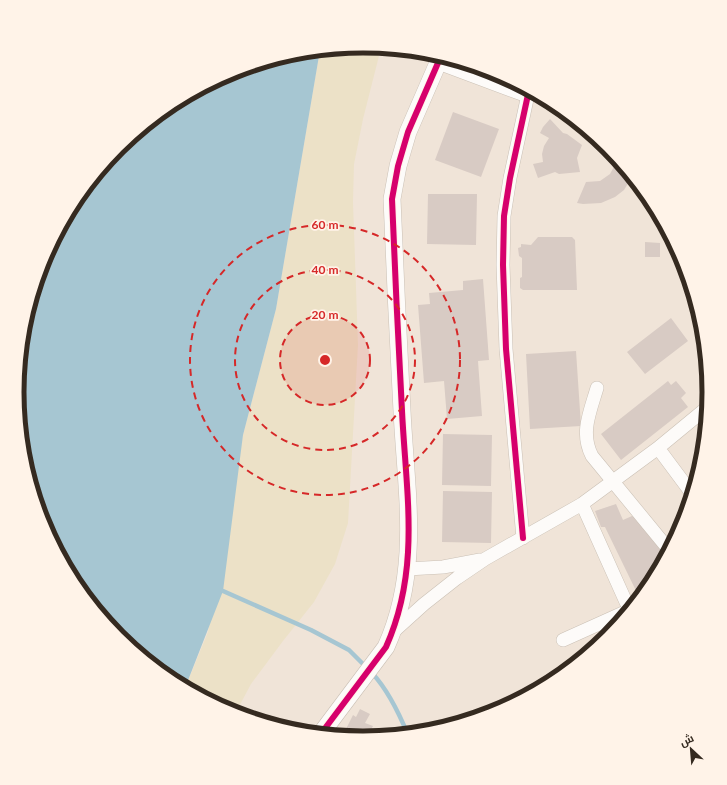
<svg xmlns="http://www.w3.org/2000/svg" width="727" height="785" font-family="Lato,Cairo,sans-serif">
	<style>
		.sand { fill: #ece1c7 }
		.water { fill: #a6c6d2 }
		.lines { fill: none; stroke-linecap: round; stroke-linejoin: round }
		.stream { stroke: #a6c6d2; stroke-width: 4.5 }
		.building { fill: #d8cbc4 }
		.minor-casing { stroke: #cac0b5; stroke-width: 14 }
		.tertiary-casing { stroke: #cac0b5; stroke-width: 18 }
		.minor { stroke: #fdfbf9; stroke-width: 13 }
		.tertiary { stroke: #fdfbf9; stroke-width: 17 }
		.cycleway-casing { stroke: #fff3e8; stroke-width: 8 }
		.cycleway { stroke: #d6006c; stroke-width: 6 }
		.ring { fill: none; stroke: #d62828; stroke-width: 2; stroke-dasharray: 7 5 }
		.rim { fill: none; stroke: #352a20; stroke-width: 5 }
		.centre { fill: #d62828; stroke: #fff3e8; stroke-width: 2 }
		.ring-label { font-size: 12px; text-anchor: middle; font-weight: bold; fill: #d62828; stroke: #fff3e8; stroke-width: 3.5; stroke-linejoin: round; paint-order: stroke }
	</style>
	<rect width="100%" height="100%" fill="#f0e4d8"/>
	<!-- sand -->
	<path class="sand" d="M 364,46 L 381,48 L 363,119 L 354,164 L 353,202 L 358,345 L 348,523 L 335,564 L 314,602 L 283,641 L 251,684 L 235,714 L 185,688 L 208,632 L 243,435 L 276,309 L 320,50 Z"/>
	<!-- water -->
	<path class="water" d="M 320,50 L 276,309 L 243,435 L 223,591 L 185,688 L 171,680 L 118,637 L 75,585 L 43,525 L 24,460 L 17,392 L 24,325 L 43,260 L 76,200 L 119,147 L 171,104 L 231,72 L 296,53 Z"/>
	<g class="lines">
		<!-- stream -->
		<path class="stream" d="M 223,591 L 311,630 L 349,650 L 367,668
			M 372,673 C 388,690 399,713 408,735"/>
	</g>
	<!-- building -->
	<path class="building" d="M 453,112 L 499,129 L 481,177 L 435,160 Z
		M 550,119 L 563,133 L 567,134 L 582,145 L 577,158 L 580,172 L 559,174 L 555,172 L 538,178 L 533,164 L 543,162 L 542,154 L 544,146 L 549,138 L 540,133 L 543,127 Z
		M 616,157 L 632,177 L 624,190 L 615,197 L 601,203 L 583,204 L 577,203 L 586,182 L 600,181 L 610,174 L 616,163 Z
		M 428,194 L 477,194 L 476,245 L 427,244 Z
		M 538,237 L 572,237 L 575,240 L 577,290 L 523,290 L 520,288 L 520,278 L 522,277 L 522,258 L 519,256 L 518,248 L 521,247 L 521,244 L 531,245 Z
		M 645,242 L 660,243 L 660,257 L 645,257 Z
		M 483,279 L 489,360 L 478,361 L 482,416 L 447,419 L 444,381 L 424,383 L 418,305 L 430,304 L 429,293 L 463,290 L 463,281 Z
		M 671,318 L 688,341 L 645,374 L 627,352 Z
		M 576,351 L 581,426 L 530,429 L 526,354 Z
		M 668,381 L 671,385 L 676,381 L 686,393 L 681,398 L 688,407 L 621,460 L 601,434 Z
		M 443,434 L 492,435 L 491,486 L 442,485 Z
		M 443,491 L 492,492 L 491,543 L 442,542 Z
		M 616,504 L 623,520 L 632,516 L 640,521 L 661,549 L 665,559 L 651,585 L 640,599 L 605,527 L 601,527 L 595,511 Z
		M 360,709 L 370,714 L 365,723 L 373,726 L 366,739 L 360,739 L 355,736 L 354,738 L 341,737 L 343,735 L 353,715 L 356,717 Z"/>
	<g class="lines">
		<defs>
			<path id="minor" d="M 438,63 L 527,96
				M 597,388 C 590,412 580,433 592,456 L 670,551
				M 658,448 L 693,495
				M 582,504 L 630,611
				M 523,538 L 506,349 L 503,265 L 504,216 L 510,178 L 529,90
				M 407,569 L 443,567 L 480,560
				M 393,632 L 424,604 L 457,578 L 485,559 L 582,504 L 658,448 L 709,406
				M 563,640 L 632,609"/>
			<path id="tertiary" d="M 320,735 L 386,647 C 421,569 406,493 402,411 C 398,340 395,270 392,199 L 398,166 L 408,132 L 441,56"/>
		</defs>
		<!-- minor casing -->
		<use href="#minor" class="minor-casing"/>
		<!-- tertiary casing -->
		<use href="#tertiary" class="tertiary-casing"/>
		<!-- minor -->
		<use href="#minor" class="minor"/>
		<!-- tertiary -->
		<use href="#tertiary" class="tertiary"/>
		<defs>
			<path id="cycleway" d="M 523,538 L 506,349 L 503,265 L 504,216 L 510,178 L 529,90
				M 320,735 L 386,647 C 421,569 406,493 402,411 C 398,340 395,270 392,199 L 398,166 L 408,132 L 441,56"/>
		</defs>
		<!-- cycleway casing -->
		<use href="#cycleway" class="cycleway-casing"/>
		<!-- cycleway -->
		<use href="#cycleway" class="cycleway"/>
	</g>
	<!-- distance rings -->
	<circle cx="325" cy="360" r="45" fill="#d62828" fill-opacity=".12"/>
	<g class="ring">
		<circle cx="325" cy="360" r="45"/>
		<circle cx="325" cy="360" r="90"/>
		<circle cx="325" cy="360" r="135"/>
	</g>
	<!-- crop -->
	<path d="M0 0H727V785H0ZM24 392a339 339 0 1 1 678 0a339 339 0 1 1-678 0Z" fill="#fff3e8" fill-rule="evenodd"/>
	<path class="rim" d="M24 392a339 339 0 1 1 678 0a339 339 0 1 1-678 0Z"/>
	<circle cx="325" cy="360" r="6" class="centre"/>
	<g class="ring-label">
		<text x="325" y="229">60 m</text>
		<text x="325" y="274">40 m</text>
		<text x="325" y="319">20 m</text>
	</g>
	<!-- north arrow -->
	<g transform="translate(691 749) rotate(334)" stroke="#fff3e8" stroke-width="3" paint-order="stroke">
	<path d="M0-3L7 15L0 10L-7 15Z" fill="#352a20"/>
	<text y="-6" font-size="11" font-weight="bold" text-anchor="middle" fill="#352a20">ش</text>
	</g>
</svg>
